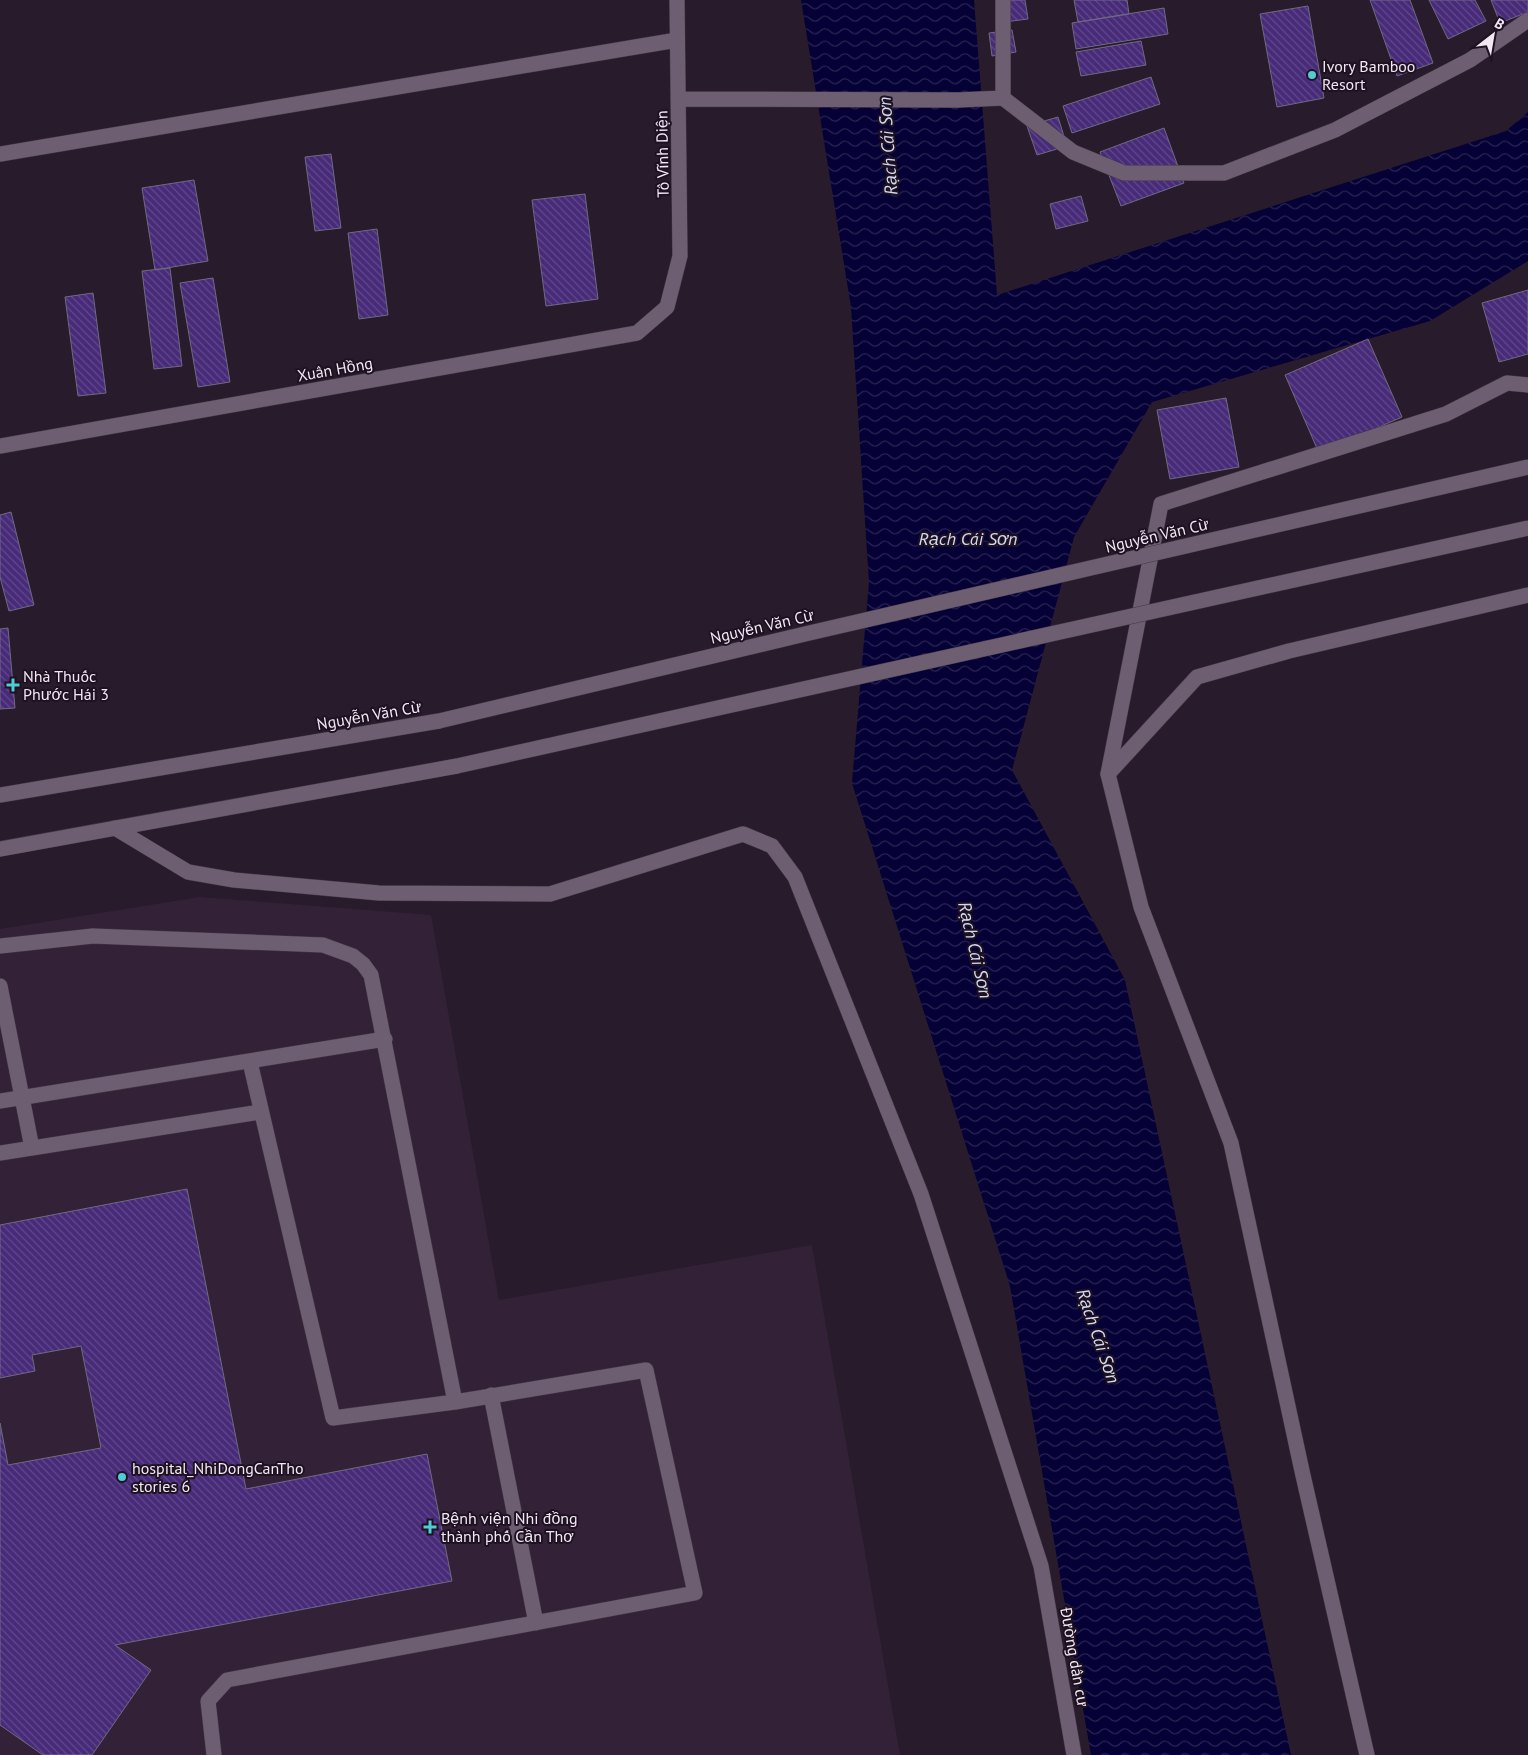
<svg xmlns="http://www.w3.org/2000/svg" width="1528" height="1755" font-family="'PT Sans',sans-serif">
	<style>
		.built { fill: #332237 }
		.water { fill: url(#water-waves) }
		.building { fill: url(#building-back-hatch); stroke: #706a80 }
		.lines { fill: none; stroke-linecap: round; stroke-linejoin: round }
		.lane-casing { stroke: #423744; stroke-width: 16 }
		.street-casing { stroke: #423744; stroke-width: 16 }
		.secondary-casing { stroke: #423744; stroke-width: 16 }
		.lane { stroke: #6e5e71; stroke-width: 15 }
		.street { stroke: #6e5e71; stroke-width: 15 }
		.secondary { stroke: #6e5e71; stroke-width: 15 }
		.secondary-bridge-casing { stroke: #423744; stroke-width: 16; stroke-linecap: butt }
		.secondary-bridge { stroke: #6e5e71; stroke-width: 15 }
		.poi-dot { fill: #51ccd4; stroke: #1e1121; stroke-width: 2 }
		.labels { text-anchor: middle; stroke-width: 4; stroke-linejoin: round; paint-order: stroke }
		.poi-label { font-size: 16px; fill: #f1e8f3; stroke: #1e1121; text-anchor: start }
		.street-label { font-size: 16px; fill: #f1e8f3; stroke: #1e1121 }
		.water-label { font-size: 18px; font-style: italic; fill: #d2d9ef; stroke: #1e1121 }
	</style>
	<defs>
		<pattern id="water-waves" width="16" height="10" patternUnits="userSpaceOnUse" patternTransform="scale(1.25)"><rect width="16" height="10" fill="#050035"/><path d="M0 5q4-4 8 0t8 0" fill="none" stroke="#2a2553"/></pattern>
		<pattern id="building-back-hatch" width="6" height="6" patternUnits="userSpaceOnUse" patternTransform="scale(1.25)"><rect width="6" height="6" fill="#472a78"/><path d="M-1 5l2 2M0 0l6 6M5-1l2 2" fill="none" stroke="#62498c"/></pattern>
	</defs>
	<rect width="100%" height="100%" fill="#281b2b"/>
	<!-- built -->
	<path class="built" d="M 200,897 L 431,915 L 499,1300 L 812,1245 L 900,1755 L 0,1755 L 0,929 Z"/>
	<!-- water -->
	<path class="water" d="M 801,0 L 974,0 L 997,295 L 1506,131 L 1528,112 L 1528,261 L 1430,321 L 1152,402 L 1074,537 L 1012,770 L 1125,980 L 1291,1755 L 1091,1755 L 1010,1286 L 852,783 L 869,582 L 851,307 Z"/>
	<!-- building -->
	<path class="building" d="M 1001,0 L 1025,0 L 1028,19 L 1004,22 Z
		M 1074,0 L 1127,0 L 1129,14 L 1078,22 Z
		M 1370,0 L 1410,0 L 1433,63 L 1397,76 Z
		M 1429,0 L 1475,0 L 1486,21 L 1448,39 Z
		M 1491,0 L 1528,0 L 1528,12 L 1500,23 Z
		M 1308,6 L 1324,98 L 1277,107 L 1260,14 Z
		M 1164,8 L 1168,34 L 1076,49 L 1072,23 Z
		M 1012,30 L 1016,52 L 992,56 L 989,33 Z
		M 1141,41 L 1146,65 L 1081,76 L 1076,52 Z
		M 1151,77 L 1160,104 L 1072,133 L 1063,106 Z
		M 1058,117 L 1067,146 L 1037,155 L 1027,126 Z
		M 1164,128 L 1184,183 L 1121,206 L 1100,152 Z
		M 331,154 L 341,228 L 315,231 L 305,157 Z
		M 194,180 L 208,261 L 155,270 L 142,188 Z
		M 585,194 L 598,299 L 546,306 L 532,200 Z
		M 1081,196 L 1088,221 L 1056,229 L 1050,204 Z
		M 377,229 L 388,315 L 359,319 L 348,233 Z
		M 170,268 L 182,366 L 154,369 L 142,271 Z
		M 213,278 L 230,382 L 198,387 L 180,283 Z
		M 1528,290 L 1528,354 L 1499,362 L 1482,303 Z
		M 93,293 L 106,393 L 78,396 L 65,297 Z
		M 1368,339 L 1402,417 L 1319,453 L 1285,375 Z
		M 1226,398 L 1239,467 L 1170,479 L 1157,410 Z
		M 11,512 L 34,605 L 9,611 L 0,577 L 0,515 Z
		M 8,628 L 15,708 L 0,709 L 0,629 Z
		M 187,1189 L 246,1489 L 427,1454 L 452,1581 L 115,1645 L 151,1670 L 92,1755 L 43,1755 L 0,1725 L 0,1423 L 8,1465 L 101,1448 L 81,1346 L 32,1355 L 35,1371 L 0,1378 L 0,1225 Z"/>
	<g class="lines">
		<defs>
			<path id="lane" d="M 1108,774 L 1161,504 L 1446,414 L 1507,383 L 1528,385
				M 0,946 L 93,936 L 323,945 L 353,956 L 363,964 L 371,975 L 455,1402
				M 0,986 L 32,1148
				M 0,1101 L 385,1039
				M 0,1153 L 260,1112
				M 491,1395 L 536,1623
				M 214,1755 L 208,1701 L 227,1680 L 695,1593 L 646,1370 L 455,1402 L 333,1418 L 250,1062"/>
			<path id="street" d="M 1003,0 L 1003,98 L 1073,152 L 1124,173 L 1224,173 L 1335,130 L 1470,60 L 1528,20
				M 678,99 L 958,100 L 1003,98
				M 0,154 L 677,40
				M 0,446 L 637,333 L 667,307 L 680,256 L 677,0
				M 115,828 L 188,872 L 234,880 L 379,893 L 550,894 L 743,834 L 772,846 L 795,877 L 921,1194 L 1041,1566 L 1074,1755
				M 1367,1755 L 1302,1471 L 1231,1143 L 1141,907 L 1108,774 L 1197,677 L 1289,651 L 1528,595"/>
			<path id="secondary" d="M 0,795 L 439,721
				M 0,849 L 457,766"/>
		</defs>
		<!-- lane casing -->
		<use href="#lane" class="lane-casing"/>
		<!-- street casing -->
		<use href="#street" class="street-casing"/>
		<!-- secondary casing -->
		<use href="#secondary" class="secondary-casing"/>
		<!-- lane -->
		<use href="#lane" class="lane"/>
		<!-- street -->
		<use href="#street" class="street"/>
		<!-- secondary -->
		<use href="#secondary" class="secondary"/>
		<defs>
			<path id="secondary-bridge" d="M 439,721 L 805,634 L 1528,467
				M 457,766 L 1528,528"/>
		</defs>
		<!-- secondary-bridge casing -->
		<use href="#secondary-bridge" class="secondary-bridge-casing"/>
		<!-- secondary-bridge -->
		<use href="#secondary-bridge" class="secondary-bridge"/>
	</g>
	<!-- markers -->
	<g class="poi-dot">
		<circle cx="1312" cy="75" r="5"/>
		<path d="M10.5 677.5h5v5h5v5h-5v5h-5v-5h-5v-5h5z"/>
		<circle cx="122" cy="1477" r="5"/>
		<path d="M427.5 1519.5h5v5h5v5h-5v5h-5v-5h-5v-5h5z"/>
	</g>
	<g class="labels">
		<!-- poi labels -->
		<g class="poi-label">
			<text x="1322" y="72">Ivory Bamboo<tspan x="1322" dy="18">Resort</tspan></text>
			<text x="23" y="682">Nhà Thuốc<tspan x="23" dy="18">Phước Hái 3</tspan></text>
			<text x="132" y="1474">hospital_NhiDongCanTho<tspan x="132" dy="18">stories 6</tspan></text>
			<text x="441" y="1524">Bệnh viện Nhi đồng<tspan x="441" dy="18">thành phố Cần Thơ</tspan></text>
		</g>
		<!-- street labels -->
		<g class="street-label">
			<text transform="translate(662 154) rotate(-91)" y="6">Tô Vĩnh Diện</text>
			<text transform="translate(335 369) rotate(-10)" y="6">Xuân Hồng</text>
			<text transform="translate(1157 535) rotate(-13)" y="6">Nguyễn Văn Cừ</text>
			<text transform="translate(762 626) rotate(-13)" y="6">Nguyễn Văn Cừ</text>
			<text transform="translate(369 715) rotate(-10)" y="6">Nguyễn Văn Cừ</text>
			<text transform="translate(1075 1657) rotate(80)" y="6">Đường dân cư</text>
		</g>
		<!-- water labels -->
		<g class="water-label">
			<text transform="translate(888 146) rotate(-94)" y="6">Rạch Cái Sơn</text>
			<text x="968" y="545">Rạch Cái Sơn</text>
			<text transform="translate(975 950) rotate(77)" y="6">Rạch Cái Sơn</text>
			<text transform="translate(1098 1336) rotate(71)" y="6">Rạch Cái Sơn</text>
		</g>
	</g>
	<!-- north arrow -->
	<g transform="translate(1493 35) rotate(31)" stroke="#1e1121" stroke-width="4" paint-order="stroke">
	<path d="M0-4L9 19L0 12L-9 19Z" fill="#f1e8f3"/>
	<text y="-8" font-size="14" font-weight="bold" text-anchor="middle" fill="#f1e8f3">B</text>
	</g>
</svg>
